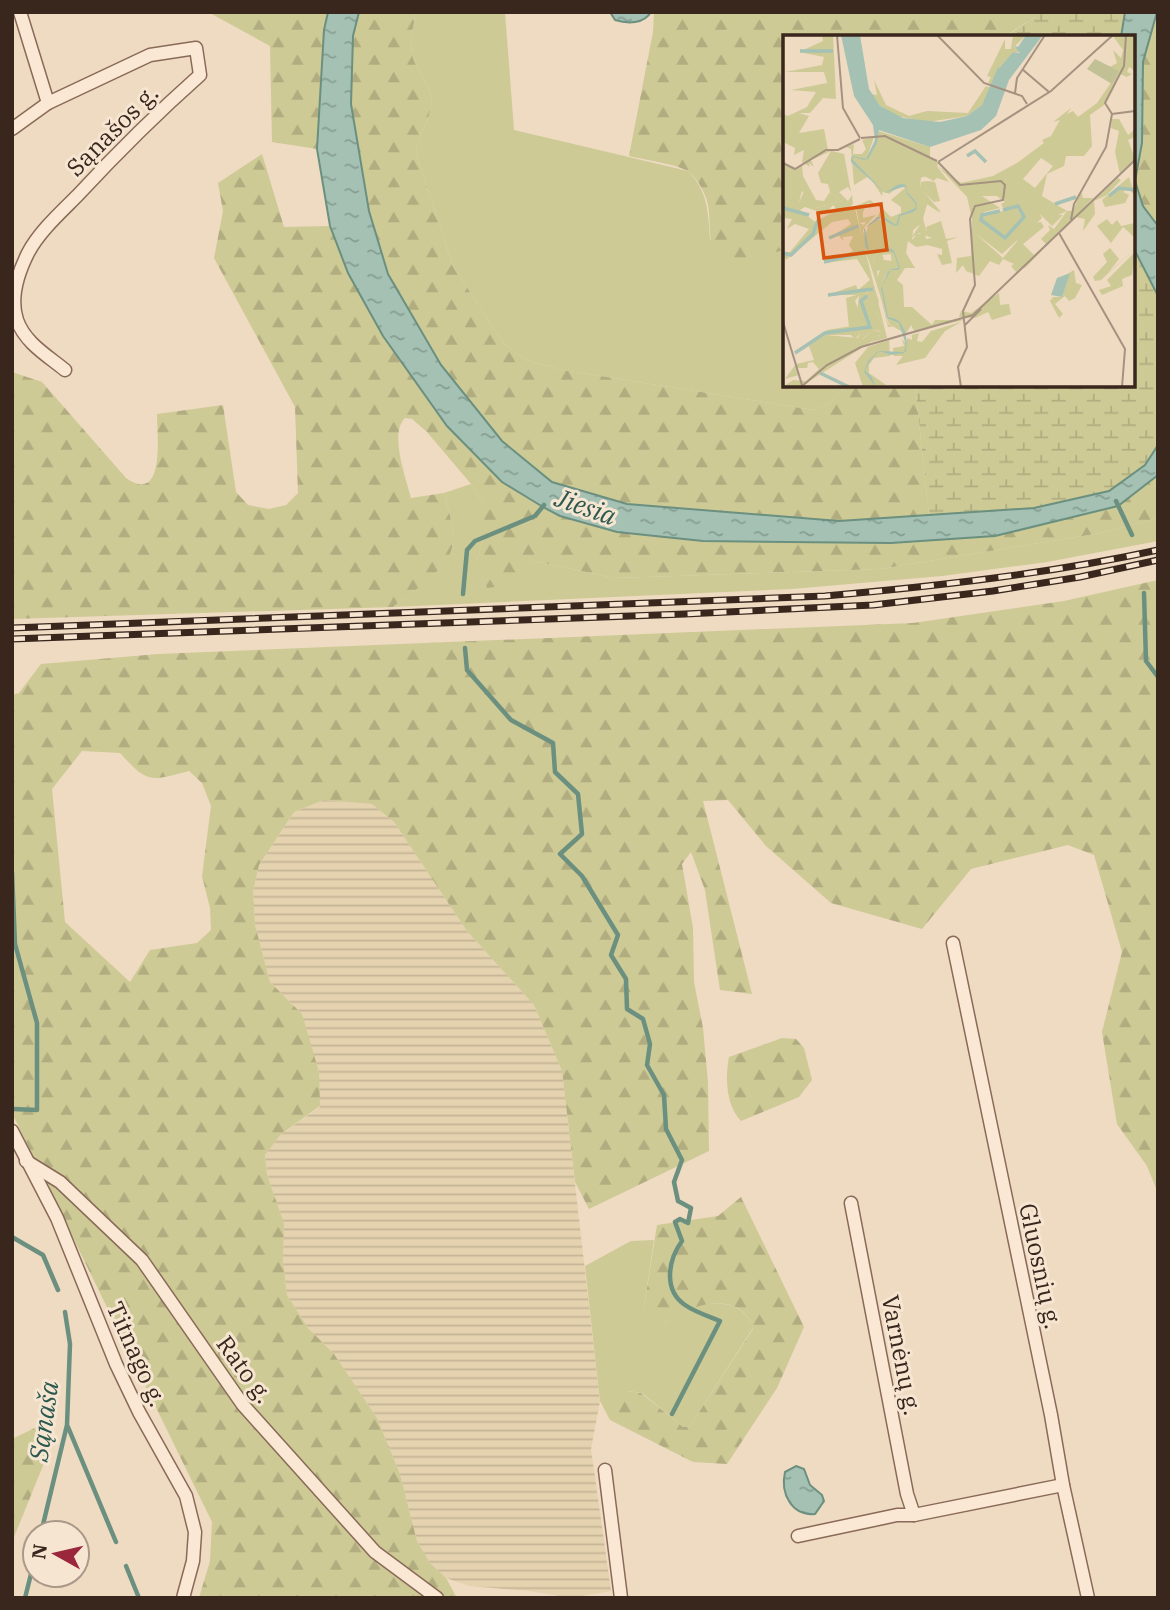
<svg xmlns="http://www.w3.org/2000/svg" width="1170" height="1610" font-family="'IBM Plex Serif',serif">
<style>
.farmland{fill:url(#farmland-rules)}
.grass{fill:#cdca95}
.forest{fill:url(#forest-firs);fill-rule:evenodd}
.wetland{fill:url(#wetland-marsh)}
.water{fill:url(#water-ripples);stroke:#6b9080;stroke-width:2}
.lines{fill:none;stroke-linecap:round;stroke-linejoin:round}
.stream{stroke:#6b9080;stroke-width:4.5}
.minor-casing{stroke:#896a58;stroke-width:15}
.minor{stroke:#fae8d5;stroke-width:12}
.rail-casing{stroke:#39261d;stroke-width:7}
.rail{stroke:#f6e5d1;stroke-width:4.5;stroke-dasharray:13;stroke-linecap:butt}
.labels{text-anchor:middle;dominant-baseline:central;stroke-width:6;stroke-linejoin:round;paint-order:stroke}
.street-label{font-size:24px;fill:#39261d;stroke:#f6e5d1}
.water-label{font-size:26px;font-style:italic;fill:#2c594e;stroke:#f6e5d1}
.inset-river{fill:none;stroke:#a4c1b4;stroke-width:3.5}
.inset-road{fill:none;stroke:#a69280;stroke-width:2}
.view{fill:#d6540e;fill-opacity:0.15;stroke:#d6540e;stroke-width:3.5}
.inset-edge{fill:none;stroke:#39261d;stroke-width:3.5}
</style>
<defs>
<pattern id="farmland-rules" width="6" height="5" patternUnits="userSpaceOnUse" patternTransform="scale(1.75)"><rect width="6" height="5" fill="#e5d3af"/><path d="M0 2.5h6" fill="none" stroke="#c5b596"/></pattern>
<pattern id="forest-firs" width="22" height="20" patternUnits="userSpaceOnUse" patternTransform="scale(1.75)"><rect width="22" height="20" fill="#cdca95"/><path d="M5 1l3.5 6h-7zM16 11l3.5 6h-7z" fill="#b1ad80"/></pattern>
<pattern id="wetland-marsh" width="20" height="14" patternUnits="userSpaceOnUse" patternTransform="scale(1.75)"><rect width="20" height="14" fill="#cdca95"/><path d="M1 5h8M5 5V1M11 12h8M15 12V8" fill="none" stroke="#b1ad80"/></pattern>
<pattern id="water-ripples" width="26" height="14" patternUnits="userSpaceOnUse" patternTransform="scale(1.75)"><rect width="26" height="14" fill="#a4c1b4"/><path d="M2 4q2-2 4 0t4 0M15 11q2-2 4 0t4 0" fill="none" stroke="#879d92"/></pattern>
</defs>
<rect width="100%" height="100%" fill="#efdac2"/>
<polygon class="farmland" points="324,800 372,804 394,822 467,931 534,1005 562,1071 600,1401 591,1449 611,1591 571,1598 529,1591 469,1586 446,1578 430,1563 417,1541 400,1474 377,1418 334,1354 308,1328 287,1295 283,1261 284,1223 267,1175 265,1155 281,1134 320,1107 302,1014 270,982 255,925 253,891 259,865 294,812"/>
<g class="grass">
<path d="M416 12H505L514 130 688 171C708 191 708 212 710 239L740 259 785 250V385H847C837 398 829 405 814 410L563 370 526 360 504 344 453 266 416 153C418 133 434 117 431 96 429 84 419 72 414 61 408 46 413 28 416 12Z"/>
<path d="M471 484 484 505V536L477 561 516 572 535 561 614 578 880 569 1101 533 1158 518V541L1047 562 942 576 792 589 393 607C411 593 445 571 452 548 456 531 448 509 444 493Z"/>
<path d="M654 1240 644 1307 663 1325C686 1303 740 1289 753 1328L690 1426 683 1427 642 1393 628 1391 610 1420 600 1401 585 1266 631 1241Z"/>
</g>
<g class="forest">
<polygon points="208,12 328,12 324,30 317,149 272,142 270,46"/>
<path d="M359 12H416C413 28 408 46 414 61 419 72 429 84 431 96 434 117 418 133 416 153L453 266 504 344 526 360 563 370 814 410C829 405 837 398 847 385H915L929 515 839 521 627 504 552 482 502 441 441 365 388 274 369 211 351 104 352 36Z"/>
<path d="M654 12H1042L1004 37H785V250C770 253 753 260 737 259 700 258 714 224 707 201 704 191 698 180 690 173 680 164 644 160 629 156L653 32Z"/>
<polygon points="1157,12 1158,12 1158,226 1143,206 1135,181 1142,143 1143,62"/>
<path d="M262 154 284 227 330 226 348 273 383 336 447 426 502 482 560 516 891 543 1150 479 1158 475V518L1101 533 880 569 614 578 535 561 517 572 510 585 487 588 477 561 484 536V505L471 484 427 432 412 419 405 418C389 433 406 478 411 498L444 493C448 509 456 531 452 548 446 571 411 593 393 607L12 619V372L42 382 126 478C166 506 157 434 157 414L223 405 236 492 248 505 269 509 286 505 298 493 295 407 214 258 223 211 218 183Z"/>
<path d="M1158 580V1193L1147 1166 1117 1124 1102 1032 1122 952 1094 855 1068 845 971 869 922 929 831 903 766 846 728 800 703 801 752 994 720 990 705 890 691 852 682 864 693 928 694 982 703 1028 708 1082 709 1151 589 1209 575 1182 562 1071 534 1005 467 931 394 822 372 804 324 800 294 812 259 865 253 891 255 925 270 982 302 1014 319 1072 320 1106 281 1134 265 1155 267 1175 284 1223 283 1261 287 1295 308 1328 334 1354 377 1418 400 1474 417 1541 430 1563 446 1578 457 1598H199L210 1561 212 1522 12 1113V695L19 693 41 664 158 654 913 623 1064 601ZM82 751 120 753C148 784 150 781 189 771L202 783 211 806 202 876 210 908 211 930 197 943 150 950 130 982 65 922 52 789Z"/>
<path d="M782 1038 796 1039 804 1048 812 1080 799 1097 741 1121C726 1106 725 1078 729 1057Z"/>
<path d="M741 1197 804 1327 777 1388 727 1464 693 1462 610 1420 627 1391 641 1393 683 1427 690 1426 753 1329C742 1288 686 1304 663 1325L650 1318 644 1307 657 1225 718 1216Z"/>
<polygon points="45,1423 53,1441 12,1542 12,1439"/>
</g>
<g class="wetland">
<polygon points="1042,12 1125,12 1121,37 1005,37"/>
<polygon points="1133,247 1158,296 1158,445 1145,465 1109,491 1034,508 929,515 915,385 1133,385"/>
</g>
<g class="water">
<polygon points="328,12 359,12 353,36 351,104 369,211 388,274 441,365 502,441 552,482 627,504 839,521 1034,508 1109,491 1145,465 1158,445 1158,475 1118,506 995,536 891,543 703,541 617,532 560,516 543,507 502,482 447,426 383,336 348,273 330,226 317,149 324,30"/>
<path d="M610 12H651C644 24 628 24 615 20Z"/>
<polygon points="1125,12 1157,12 1143,62 1142,143 1135,181 1143,206 1158,226 1158,296 1133,247 1133,37 1121,37"/>
<path d="M796 1466 804 1469 810 1485 822 1495 824 1501 815 1514C792 1516 780 1494 785 1472Z"/>
</g>
<g class="lines">
<g class="stream">
<polyline points="1116,501 1132,535"/>
<polyline points="1144,593 1146,661 1158,677"/>
<polyline points="463,594 467,550 475,541 535,516 544,505"/>
<path d="M465 648 467 670 511 720 553 743 555 772 578 794 582 834 560 854 582 876 618 935 611 955 626 979 627 1009 643 1019 650 1044 647 1065 664 1095 666 1129 682 1160 674 1182 678 1201 691 1208 688 1223 680 1219 675 1222 682 1241C668 1260 663 1290 685 1305 695 1312 708 1316 720 1321L672 1414"/>
<polyline points="12,872 15,944 37,1023 37,1110 13,1109"/>
<polyline points="12,1237 43,1255 58,1290"/>
<polyline points="68,1427 116,1542"/>
<polyline points="41,1533 67,1425 70,1344 65,1312"/>
<polyline points="126,1566 139,1598"/>
<polyline points="25,1598 35,1558"/>
</g>
<defs>
<g id="minor">
<polyline points="20,12 48,103"/>
<path d="M12 129 48 103 150 55 196 48 200 75C156 114 116 154 77 196 60 213 39 232 28 253 18 273 10 299 17 320 25 343 48 356 65 370"/>
<polyline points="953,943 1051,1415 1063,1485 1088,1598"/>
<polyline points="12,1131 57,1218 116,1364 139,1412 186,1496 195,1532 193,1561 183,1598"/>
<polyline points="26,1161 60,1182 142,1260 243,1405 375,1552 437,1598"/>
<polyline points="851,1203 907,1494 914,1515"/>
<polyline points="605,1470 621,1598"/>
<polyline points="798,1536 897,1515 914,1515 1063,1485"/>
</g>
</defs>
<use href="#minor" class="minor-casing"/>
<use href="#minor" class="minor"/>
<defs>
<g id="rail">
<path d="M12 628 825 596C937 586 1048 574 1158 550"/>
<polyline points="12,639 685,614 873,605 993,591 1080,577 1158,560"/>
</g>
</defs>
<use href="#rail" class="rail-casing"/>
<use href="#rail" class="rail"/>
</g>
<g class="labels">
<g class="street-label">
<text transform="translate(112 130) rotate(-45)">Sąnašos g.</text>
<text transform="translate(1041 1266) rotate(78)">Gluosnių g.</text>
<text transform="translate(137 1354) rotate(66)">Titnago g.</text>
<text transform="translate(902 1355) rotate(79)">Varnėnų g.</text>
<text transform="translate(245 1369) rotate(54)">Rato g.</text>
</g>
<g class="water-label">
<text transform="translate(586 506) rotate(19)">Jiesia</text>
<text transform="translate(43 1421) rotate(-82)">Sąnaša</text>
</g>
</g>
<g transform="translate(783 35)">
<rect width="352" height="352" fill="#efdac2"/>
<path d="M91 45 103 70 126 81 144 76 185 78 203 51 208 53 199 70 184 81 144 87 109 80 97 71 88 59 94 60ZM0 128 12 135 19 130 20 141 33 165 41 166 47 157 58 166 33 173 19 156 16 167 0 168ZM335 143 338 145 324 160 311 166 312 179 300 196 302 184 293 182ZM144 146 152 147 157 166 151 167 138 154V147ZM298 156 300 163H310L243 232 233 237 228 231 231 229 220 224 216 230 207 226 196 241 183 236 180 230 173 238 174 223 188 221 189 181 192 198 220 223 249 188 258 187 261 192 240 209 251 220 263 209 258 204 267 195 265 190 271 194 284 176H290ZM324 184 329 190 334 185 338 191 352 188V203L340 192 328 208 314 191ZM158 186 163 204 175 202 164 206 169 228 159 230 154 219 159 220V214L144 210 149 203 136 198 128 203 139 187 144 197 143 192ZM76 188 81 190 77 191 80 206 94 244 99 229H92L90 221 99 219 101 225 109 226V234L95 246 105 289 110 292H105L94 246 81 213ZM327 213 336 224 325 238 352 214 318 245 312 246 310 242 324 227 320 219ZM352 217 349 240 339 244 340 251 319 260 316 255 328 251 324 245ZM291 235 293 248 299 250 292 263 286 266 282 261 272 269 280 279 276 283 267 266 270 262H279L286 238ZM216 258 217 270 226 269 228 279 209 285 205 277 192 283 176 282 178 276 188 278ZM77 259 72 266 81 289 66 292 63 263ZM90 295 98 297 88 307 17 352H0L10 345 23 346 36 334 30 327 25 328 24 333H14L16 340 2 344 13 329 31 325 26 311 31 306 43 300 75 303 77 299 80 304Z" fill="#cdca95"/>
<path d="M39 0H50L53 64 40 63 27 78H16L26 81 16 98 41 94 45 115 61 119 68 157 65 152 56 157 65 166 69 160 70 169 65 173 72 174 104 303 88 307 93 300 97 302 94 299 98 296 90 295 78 305 77 299 72 304 68 300H43L18 315 44 295 81 289 74 279 76 260H44L73 250 75 255 87 245 74 224 40 228 70 216 66 210 70 201 60 202V206L54 198 68 189 65 184 49 187 3 225 0 218 7 217 26 194 12 189 4 194 9 184 0 183V167H16L23 153 33 173 58 166 47 157 45 149 38 148 35 138 48 116 28 125 31 132 26 128 27 132 19 127 21 115 11 120 12 113 0 107V79L5 81 24 72 33 57 8 55 44 48 41 37H2L39 30 41 22 16 17 40 6ZM50 170 54 175 32 187 17 175 22 172 42 179ZM92 252V275L100 290 91 292 78 266 86 253ZM230 0H243L231 12 237 17H230L209 50 205 48 208 42 204 41 222 4V14H228ZM352 0V36L346 32 344 37 349 39 344 42 337 39 321 70 307 80 309 111 301 121H283L281 131 264 139 259 161 284 176 275 180H280L269 191 256 178 259 183 219 219 192 198 184 162 155 131 178 148 210 141 234 128 261 108 259 105 268 101 277 85 270 87 288 73 284 79 290 76 295 82 314 68 336 36 327 32 334 28 330 15 338 23 340 15 330 1ZM258 123 270 131 252 153 240 144ZM199 161H214L222 167 218 169 222 176 234 171 238 180 199 183 201 177 217 173ZM329 84H336L345 100 352 94V102L345 105 352 124 337 139 332 117 336 96 328 93ZM98 98 146 121 166 147 154 143 150 146 146 140 137 143 138 154 158 177 144 169 140 184 144 198 139 188 130 195 129 205 134 199H142L143 204 149 203 145 210 133 212 125 206 123 218 132 233H122L114 245 120 250 121 272H129L149 290 152 285H181L131 296 128 290 123 299 106 289 80 206 77 191 81 190 83 187 76 188 73 171 87 165 92 169 84 168 80 177V183L93 180 82 191 80 196 82 202 86 188 102 183 94 182 99 173 108 182 118 178V172L108 165 122 153 117 151 106 159 100 156 99 161 86 141 71 150 68 114 63 112 71 109 70 119H79L83 114 79 105 91 102 83 125ZM108 219 109 234 99 247 106 236 95 245 94 236 99 235V229H92L90 221ZM346 142 352 161 345 152 340 157 346 160 342 168 322 172 319 165ZM178 287 162 296 142 323 113 330 120 321H111L110 313 121 311 119 304 124 310V303L129 305V300L136 298 134 306 139 307 148 296ZM106 305 107 321 91 323 86 330V338L103 350 80 352 72 328 85 312Z" fill="#cdca95" fill-rule="evenodd"/>
<path d="M312 24 336 36 329 49 304 34Z" fill="#c2c095"/>
<path d="M92 95 147 112V122L155 128 151 146 139 140 136 150 157 178 144 169 136 187 123 197 115 188 116 182 133 174 123 151 102 158 68 126 70 121 83 124 93 107ZM234 172 238 181 221 200 199 182Z" fill="#cdca95"/>
<path d="M91 251 96 267 92 275 100 290 94 293 88 290 79 273V262Z" fill="#cdca95"/>
<path d="M58 0H77L86 54 97 71 120 83 157 87 184 81 199 70 216 30 215 35 230 17 237 18 231 11 235 12 243 0H260L226 45 213 81 198 95 147 112 96 95 94 108 85 124 81 125 71 122 69 124 102 158 114 150 119 149 123 150 124 157 133 167 134 174 130 177 117 181 115 190 112 191 98 183 82 193 86 216 103 213 109 214 112 218 117 233 115 235H108L99 251 105 282 113 284 117 287 122 296 124 308 123 316 121 318 108 320 96 316 86 327 82 336 88 341 93 352 81 337 85 326 95 316 121 317 123 310 116 288 104 283 98 253 105 237 109 234 116 233 111 218 101 214 87 218 82 211 81 194 94 182H101L113 190 116 180 133 173 132 168 124 159 122 151 102 158 68 127V123L70 121 83 124 92 105 90 90 71 61ZM287 238 279 262 268 260 274 243Z" fill="#a4c1b4"/>
<path class="inset-river" d="M17 16H50M184 121 192 116 203 127M326 161 336 153 352 155M272 169 293 162M0 173 26 180M217 176 199 180 198 185 222 203 241 182 235 171 220 175M46 203 75 191M0 218 8 220 30 199 35 185M41 227 81 217M45 260 90 254M12 318 42 298 87 292 78 266 84 261M37 338 66 352"/>
<path class="inset-road" d="M54 0 60 73 77 103M154 0 201 48 239 61 244 69M239 34 266 57M232 58 234 43 262 0M329 79 322 68 341 31 343 0M329 79 352 76M78 103 102 101 154 126M155 127 177 150 218 146 222 150 220 165 192 171 187 184 192 250 180 276 184 312 175 332 178 352M155 127 268 56 330 0M0 128 12 134 43 115H55L77 104M288 185 291 169 323 112 329 79M276 198 342 314 339 352M0 287 19 350M182 290 198 274M18 352 44 330 78 312 190 280 352 125"/>
<path class="view" d="M98 169 104 215 41 223 35 178Z"/>
<rect width="352" height="352" class="inset-edge"/>
</g>
<rect width="1170" height="1610" fill="none" stroke="#39261d" stroke-width="28"/>
<g transform="translate(56 1554) rotate(278)"><circle r="33" fill="#f6e5d1" stroke="#aa9989" stroke-width="2"/>
<path d="M0-5L12 26L0 18L-12 26Z" fill="#9a273b"/>
<text y="-10" font-size="19" font-weight="bold" text-anchor="middle" fill="#39261d">N</text>
</g>
</svg>
